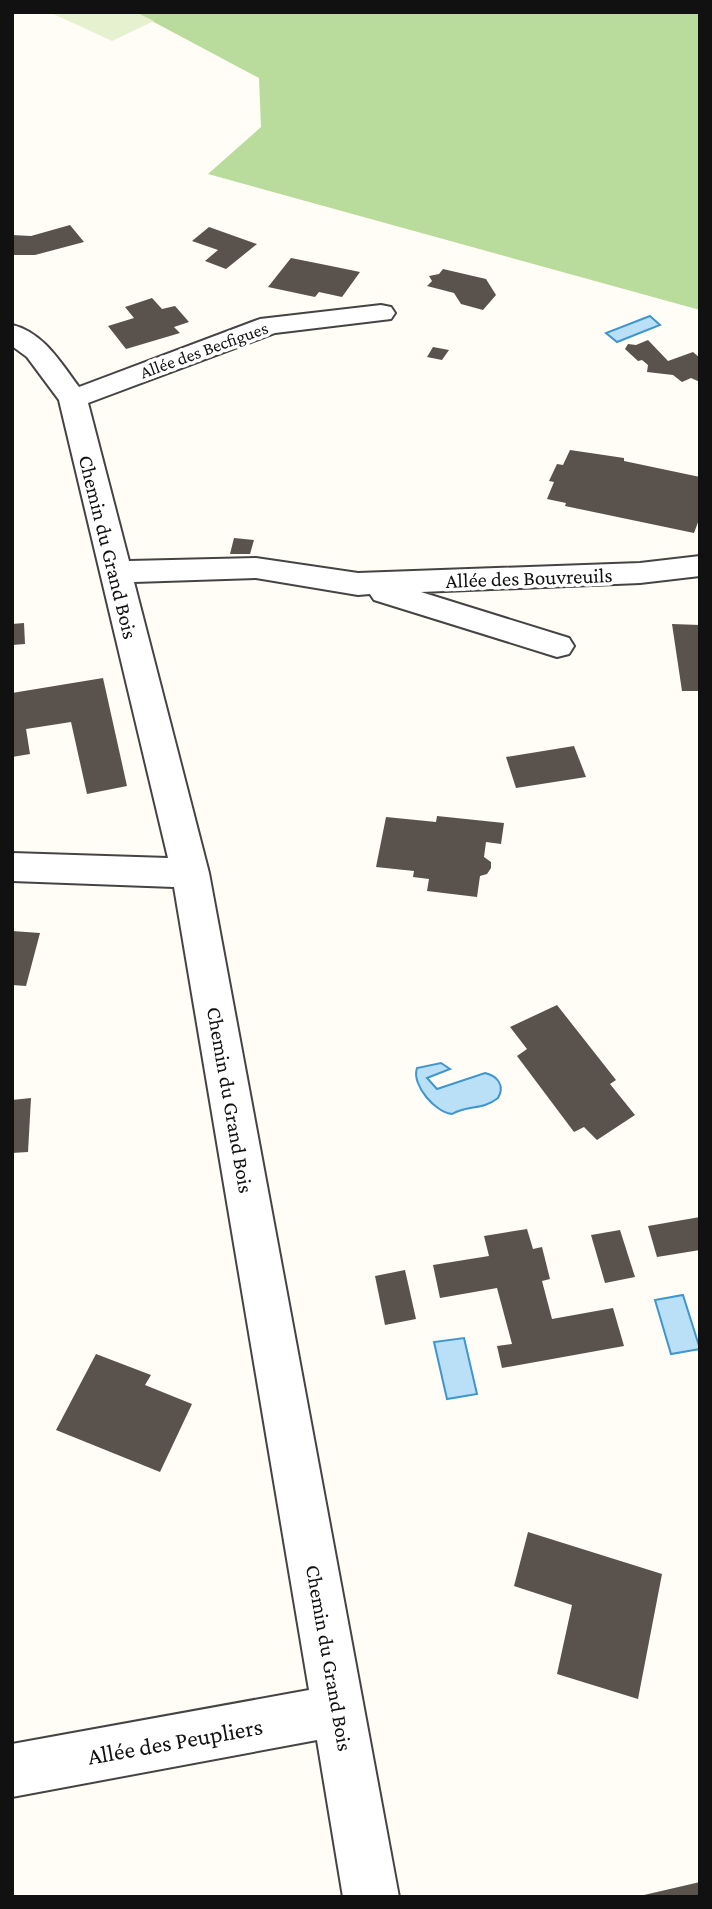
<svg xmlns="http://www.w3.org/2000/svg" width="712" height="1909" font-family="'Crimson Pro',serif">
<style>
.forest{fill:#b9dc9c}
.pitch{fill:#e6f2cf}
.water{fill:#b9e0f7;stroke:#3f96cf;stroke-width:2}
.building{fill:#5a524d}
.lines{fill:none;stroke-linecap:round;stroke-linejoin:round}
.minor-casing{stroke:#444;stroke-width:4}
.minor{fill:#fff;fill-rule:evenodd}
.labels{text-anchor:middle;dominant-baseline:central;stroke-width:7;stroke-linejoin:round;paint-order:stroke}
.far-street-label{font-size:18px;fill:#111;stroke:#fff}
.street-label{font-size:21px;fill:#111;stroke:#fff}
.near-street-label{font-size:24px;fill:#111;stroke:#fff}
</style>
<rect width="100%" height="100%" fill="#fffdf5"/>
<polygon class="forest" points="135,12 700,12 700,310 208,174 261,127 259,78"/>
<polygon class="pitch" points="49,12 135,12 154,21 112,41"/>
<g class="water">
<polygon points="650,316 660,325 617,342 606,333"/>
<path d="M441 1063 450 1069 427 1078 437 1089 485 1073C498 1076 505 1086 498 1098 483 1110 468 1105 452 1114 436 1113 411 1085 417 1068Z"/>
<polygon points="683,1295 700,1349 671,1354 655,1300"/>
<polygon points="464,1338 477,1394 447,1399 434,1342"/>
</g>
<g class="building">
<polygon points="70,225 84,242 35,255 12,255 12,235 31,236"/>
<polygon points="209,227 257,244 226,269 205,261 218,250 192,241"/>
<polygon points="291,258 326,265 360,272 342,297 319,292 315,297 268,287"/>
<polygon points="443,269 486,279 496,295 483,310 461,304 454,293 427,286 432,281 429,276 439,274"/>
<polygon points="152,298 162,309 175,306 189,322 174,327 180,333 126,349 108,326 134,318 125,307"/>
<polygon points="648,340 668,361 693,352 700,358 700,382 691,378 682,382 673,375 647,372 648,365 642,360 638,361 625,349 628,344 636,345"/>
<polygon points="433,347 449,350 442,360 427,357"/>
<polygon points="570,450 624,458 624,461 700,477 700,517 694,533 565,506 566,503 547,499 554,482 549,481 557,464 563,465"/>
<polygon points="234,538 254,540 250,554 230,554"/>
<polygon points="24,623 25,644 12,645 12,624"/>
<polygon points="672,624 700,625 700,691 682,691"/>
<polygon points="103,678 127,786 87,794 71,722 26,729 30,754 12,757 12,693"/>
<polygon points="574,746 586,777 516,788 506,757"/>
<polygon points="437,816 504,823 501,844 486,842 484,857 491,862 491,868 487,874 480,876 477,897 427,891 429,879 413,877 414,871 376,867 386,817 436,822"/>
<polygon points="12,931 40,933 26,986 12,985"/>
<polygon points="557,1005 616,1080 610,1084 635,1115 597,1140 584,1127 574,1132 517,1056 527,1049 510,1027"/>
<polygon points="31,1098 28,1152 12,1153 12,1100"/>
<polygon points="700,1217 700,1250 657,1257 648,1226"/>
<polygon points="527,1229 533,1249 542,1247 550,1279 542,1281 552,1319 613,1308 624,1346 502,1368 497,1346 512,1344 497,1288 440,1298 433,1265 489,1256 484,1236"/>
<polygon points="620,1230 635,1277 605,1283 591,1235"/>
<polygon points="405,1270 416,1319 385,1325 375,1276"/>
<polygon points="96,1354 151,1375 145,1385 192,1404 160,1472 56,1430"/>
<polygon points="528,1532 662,1574 638,1699 557,1674 572,1605 514,1586"/>
<polygon points="700,1882 700,1897 645,1897 644,1895"/>
</g>
<g class="lines">
<defs>
<path id="minor" d="M381 305 391 307 395 313 391 319 275 333 88 403 129 561 256 558 358 573 640 563 700 556V576L640 583 421 592 569 638 574 646 569 654 557 657 374 600 370 594 358 595 256 578 134 582 209 873 399 1897H343L317 1740 12 1797V1744L309 1690 174 887 12 881V853L168 858 59 400 27 357 12 346V325C43 332 61 363 79 387L260 319Z"/>
</defs>
<use href="#minor" class="minor-casing"/>
<use href="#minor" class="minor"/>
</g>
<g class="labels">
<g class="far-street-label">
<text transform="translate(204 350) rotate(-20)">Allée des Becfigues</text>
</g>
<g class="street-label">
<text transform="translate(108 547) rotate(76)">Chemin du Grand Bois</text>
<text transform="translate(529 578) rotate(-2)">Allée des Bouvreuils</text>
<text transform="translate(230 1100) rotate(80)">Chemin du Grand Bois</text>
<text transform="translate(329 1658) rotate(80)">Chemin du Grand Bois</text>
</g>
<g class="near-street-label">
<text transform="translate(175 1741) rotate(-10)">Allée des Peupliers</text>
</g>
</g>
<rect width="712" height="1909" fill="none" stroke="#111111" stroke-width="28"/>
</svg>
